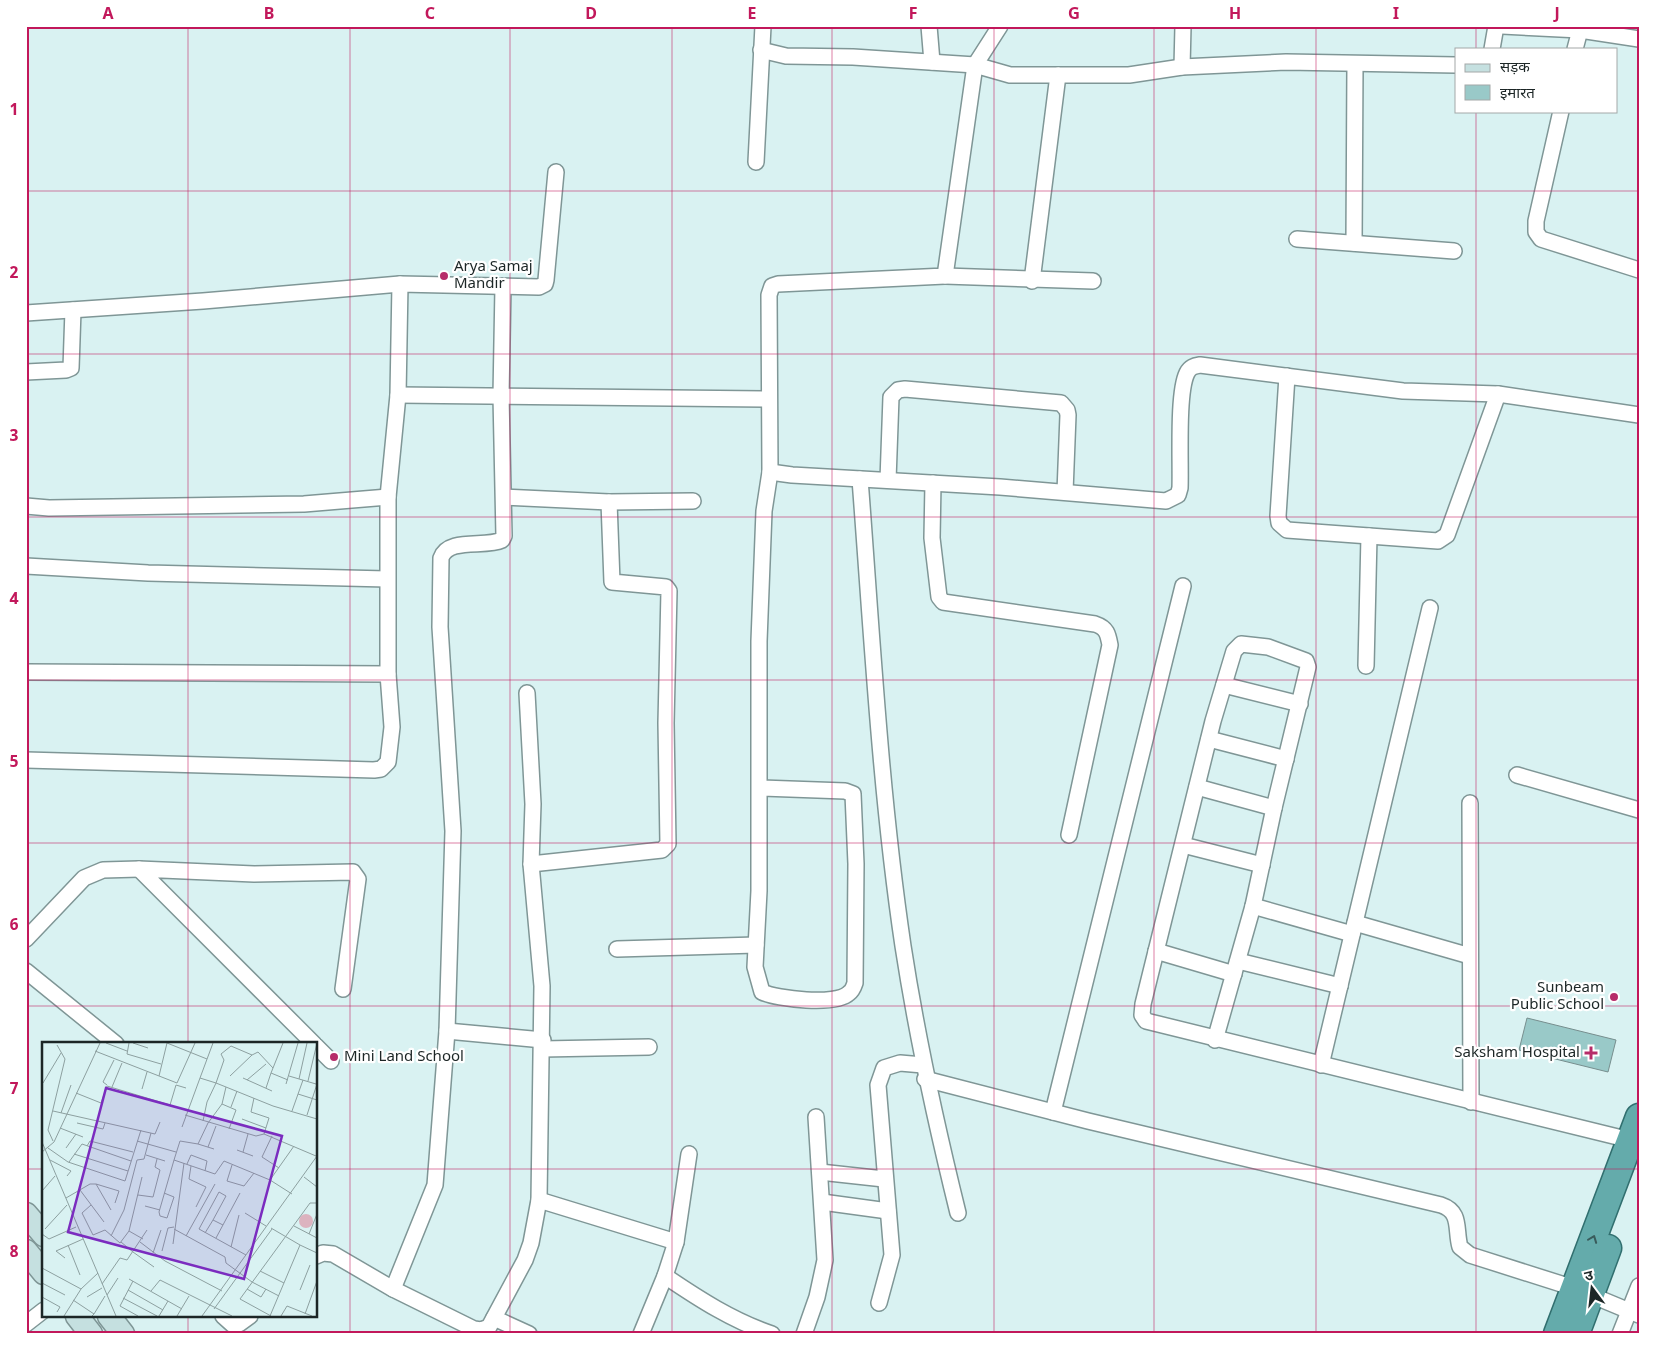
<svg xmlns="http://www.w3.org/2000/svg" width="1665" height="1360" font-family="Georgia,'Noto Sans Devanagari',serif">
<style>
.building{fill:#99c9c8;stroke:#778e8e}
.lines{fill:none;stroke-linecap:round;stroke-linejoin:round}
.minor-casing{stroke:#7f9696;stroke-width:18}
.secondary-casing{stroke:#7f9696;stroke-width:25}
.trunk-casing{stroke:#316f6f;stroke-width:29}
.minor{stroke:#fff;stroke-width:15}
.secondary{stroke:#c5e0e0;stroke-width:22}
.trunk{stroke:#64abab;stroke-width:26}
.oneway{stroke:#395b5b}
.grid{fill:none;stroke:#c2185b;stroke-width:1;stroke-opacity:0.55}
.poi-dot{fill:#b62c69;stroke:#fff;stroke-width:2}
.labels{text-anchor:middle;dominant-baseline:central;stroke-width:4.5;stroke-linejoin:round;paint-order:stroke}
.poi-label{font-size:15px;fill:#1c2626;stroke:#fff;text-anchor:start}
.inset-road{fill:none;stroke:#8da0a0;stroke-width:1}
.view{fill:#7b2cbf;fill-opacity:0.15;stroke:#7b2cbf;stroke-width:2.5}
.inset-edge{fill:none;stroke:#1c2626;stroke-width:2.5}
.neatline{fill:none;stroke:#c2185b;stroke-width:2}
.grid-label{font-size:16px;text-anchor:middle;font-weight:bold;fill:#c2185b}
</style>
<rect width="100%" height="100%" fill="#d9f2f2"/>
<polygon class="building" points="1527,1018 1616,1040 1608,1072 1519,1050"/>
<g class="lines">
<defs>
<g id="minor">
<polyline points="929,26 932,62"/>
<polyline points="1502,26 1580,30 1639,39"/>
<polyline points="1492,49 1496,26"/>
<polyline points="1575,49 1580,30"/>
<polyline points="761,50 786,56 853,57 975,65 1010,75 1129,75 1182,67 1286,62 1456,65"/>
<polyline points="1182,67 1183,26"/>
<polyline points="1561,111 1536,221 1536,232 1541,239 1639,270"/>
<polyline points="756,162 763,26"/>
<polyline points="1297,239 1454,251"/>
<polyline points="1354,243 1355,64"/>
<polyline points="945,276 1093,281"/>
<polyline points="1032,281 1058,75"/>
<polyline points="26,313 203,301 400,284 539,287 545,284 546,280 556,172"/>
<polyline points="26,372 66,370 71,368 73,310"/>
<polyline points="1287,376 1278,516 1279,523 1287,530 1438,541 1447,535 1498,394"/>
<polyline points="398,395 769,399"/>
<polyline points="770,472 769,295 772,286 778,284 945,276 975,65 1000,26"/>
<path d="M860 479C872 635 880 791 903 946 917 1037 936 1124 958 1213"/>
<polyline points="888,480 891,397 898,390 905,389 1061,403 1067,410 1068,415 1065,492"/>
<path d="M933 483 932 538 939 597 943 602 1095 624C1107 628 1108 634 1110 645L1069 835"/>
<polyline points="504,497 609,502 693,501"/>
<polyline points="26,506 49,508 304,504 388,497"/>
<polyline points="26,566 148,573 387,579"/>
<polyline points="1366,666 1369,536"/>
<polyline points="26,672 388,674"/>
<polyline points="1224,685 1300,704"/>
<polyline points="1209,739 1286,759"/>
<polyline points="26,760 374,770 381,769 388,762 392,727 388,674 388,497 398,395 400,284"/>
<polyline points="1517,775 1639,810"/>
<polyline points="1197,787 1274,808"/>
<path d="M760 788 845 791 853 794 856 864 855 983C854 986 852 991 849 993 836 1006 777 999 762 992L755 967 759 891V641L764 511 770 472 792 475 1000 487 1166 501 1178 495 1180 488C1181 463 1177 393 1187 373 1190 367 1194 366 1200 365L1403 391 1498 394 1639 415"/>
<polyline points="1470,803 1471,1102"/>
<polyline points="1183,845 1262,865"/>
<polyline points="531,864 662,850 668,844 666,723 669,591 666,587 612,582 609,502"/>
<polyline points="1355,923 1470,956"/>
<polyline points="1352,934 1253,906 1274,808 1308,667 1306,661 1268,647 1241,644 1234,651 1213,721 1143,1004 1142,1015 1146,1021 1630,1140"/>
<polyline points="26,939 84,878 103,870 139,869"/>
<polyline points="617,949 756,945"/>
<polyline points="1156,951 1234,974"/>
<polyline points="1238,961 1340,986"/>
<polyline points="26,971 116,1044"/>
<polyline points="447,1031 543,1040"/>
<polyline points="1215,1040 1253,906"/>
<polyline points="314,1044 139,869 254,874 353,872 358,879 343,989"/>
<polyline points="316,1046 331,1061"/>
<polyline points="542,1049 649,1047"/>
<polyline points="1321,1065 1430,608"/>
<path d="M925 1079 1088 1121 1441 1205C1462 1212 1455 1230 1460 1247L1470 1255 1574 1288 1639 1315"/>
<polyline points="1053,1112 1183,586"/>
<polyline points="820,1172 884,1179"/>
<polyline points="539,1200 676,1242"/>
<polyline points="822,1202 888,1211"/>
<polyline points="316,1256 323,1253 333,1254 393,1289 474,1329 481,1330 489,1327 525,1260 531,1243 539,1200 542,986 531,864 533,804 527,693"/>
<path d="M665 1276C699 1299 733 1321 772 1334"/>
<path d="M393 1289 435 1185 447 1031 453 831 440 627 441 558C448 537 485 548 502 540L504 536 501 396 503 287"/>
<polyline points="879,1303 892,1255 878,1085 884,1068 900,1063 923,1065"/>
<polyline points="223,1316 233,1325 239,1324 250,1316"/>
<polyline points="494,1318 529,1334"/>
<polyline points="26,1324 44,1310"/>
<polyline points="641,1334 665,1276 676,1242 689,1154"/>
<polyline points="804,1334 817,1297 825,1260 816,1117"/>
<polyline points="1620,1334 1639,1286"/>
</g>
<g id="secondary">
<polyline points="26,1214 44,1235"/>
<polyline points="26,1251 44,1273"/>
<polyline points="77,1316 91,1334"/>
<polyline points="109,1316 123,1334"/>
</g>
<g id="trunk">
<polyline points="1557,1334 1639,1117"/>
<polyline points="1576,1334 1608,1248"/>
</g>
</defs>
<use href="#minor" class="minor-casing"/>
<use href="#secondary" class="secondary-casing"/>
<use href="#trunk" class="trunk-casing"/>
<use href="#minor" class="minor"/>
<use href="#secondary" class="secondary"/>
<use href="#trunk" class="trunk"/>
</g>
<defs><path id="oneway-chevron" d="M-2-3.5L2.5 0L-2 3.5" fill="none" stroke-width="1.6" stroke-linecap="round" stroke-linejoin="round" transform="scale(1.25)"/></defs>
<use class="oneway" href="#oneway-chevron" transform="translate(1593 1239) rotate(-69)"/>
<path class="grid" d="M188 26V1044M350 26V1334M510 26V1334M672 26V1334M832 26V1334M994 26V1334M1154 26V1334M1316 26V1334M1476 26V49M1476 111V1334M26 191H1639M26 354H1639M26 517H1639M26 680H1639M26 843H1639M26 1006H1639M26 1169H44M316 1169H1639M188 1316V1334"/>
<g class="poi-dot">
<circle cx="444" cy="276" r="5"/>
<circle cx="1614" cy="997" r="5"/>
<path d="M1588.5 1045.5h5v5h5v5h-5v5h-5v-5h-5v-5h5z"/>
<circle cx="334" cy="1057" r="5"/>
</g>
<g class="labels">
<g class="poi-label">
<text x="454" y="267">Arya Samaj<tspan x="454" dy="17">Mandir</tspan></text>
<text x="1604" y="988" text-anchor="end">Sunbeam<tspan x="1604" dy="17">Public School</tspan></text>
<text x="1580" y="1053" text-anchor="end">Saksham Hospital</text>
<text x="344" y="1057">Mini Land School</text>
</g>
</g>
<g transform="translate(42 1042)">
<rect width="275" height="275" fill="#d9f2f2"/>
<path d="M257 179a7 7 0 1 1 14 0a7 7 0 1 1-14 0Z" fill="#dcb3bf"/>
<path class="inset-road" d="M64 1 85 9M87 1 85 12 119 22M91 1 106 6M53 9 135 41M231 26 241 1M117 34 125 1 165 17M188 34 210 13M247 34 274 42M158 36 171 1M201 36 230 49M257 37 265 1M205 38 224 22M266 39 275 1M1 41 19 11M135 41 153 1M244 42 256 1M65 43 61 40 72 18M70 45 80 21M184 45 231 64 275 77M224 46 229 31M100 47 105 30M34 51 59 61 65 44 128 63 134 43 144 46M256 52 275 58M212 56 209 70 227 76 222 92M180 62 184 45 174 41 182 18 179 12 189 4 210 13 216 10 231 26 229 31 246 38M189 65 195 49M11 69 113 92 118 80M250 69 261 38M19 71 29 43M143 73 214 94 222 92 274 114M265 73 275 42M200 77 224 86M35 81 61 87 63 81M140 85 158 36 174 41 165 60 161 79M18 86 41 95M230 94 220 115 237 126M11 99 6 88 23 17 15 3M95 99 134 110M0 100 74 274M156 102 172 107M45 104 48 99 91 110M166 105 174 84M6 106 26 120 83 139 99 88M24 106 34 92M195 108 211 114M0 110 12 100 58 1M201 110 206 92M32 112 86 129M104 113 123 119M8 118 29 129 25 134M132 118 138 99 156 102 166 81 180 62 194 68 187 87M27 120 40 102 89 119M145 122 149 113 165 119 163 129M190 123 185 139 202 144 212 131M149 124 147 137 164 145 154 165M262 135 275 145M228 138 252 104M38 148 62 180M0 149 13 134M122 151 132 155 125 176 118 174 117 170 132 118 173 132 182 119 228 138 250 152M96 153 111 155 118 128 113 125 115 117M24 156 48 142H54M49 163 40 171 51 193 63 188 78 201 87 189 100 135M103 164 118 168M69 168 54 142 77 149 73 161M203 171 224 184M181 183 171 178 184 154 177 150 157 187 204 213M252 184 275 196M229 186 258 203M3 187 25 163M132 187 183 215 184 221 210 240 237 254M87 189 101 197M163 191 171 178M0 192 7 197 34 185M267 192 275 172M69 194 82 168 95 118 102 117 109 91M144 194 173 142M174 196 198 151M79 200 91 210M98 200 123 219 180 249M131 202 142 121M26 203 38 233M189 205 197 173M120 209 126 186 132 185M91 210 112 225M111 211 119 188M23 216 14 209 41 197M0 226 39 247M218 229 242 241M87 237 140 267M91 239 78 264 96 274M0 241 23 253M60 242 78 216 85 218 105 188M205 247 219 255 224 247M86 248 121 268M258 248 268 223M109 249 118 238 190 274M65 253 76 236M0 255 18 265 15 270M45 255 60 246M81 256 115 274M31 258 52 272 50 274M172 267 230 187M52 272 63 254M263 272 275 239M22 274 39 247 56 231M117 274 126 259M135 274 147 254M160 274 275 114M228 274 258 203 275 211M229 274 198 257 268 161H275M239 274 245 264 270 274"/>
<path class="view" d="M64 46 240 94 202 237 26 190Z"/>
<rect width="275" height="275" class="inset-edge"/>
</g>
<rect width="1665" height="1360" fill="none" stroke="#ffffff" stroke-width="55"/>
<rect x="1455" y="48" width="162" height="65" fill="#ffffff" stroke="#a4a8a8"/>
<rect x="1465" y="64" width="25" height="8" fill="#c5e0e0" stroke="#a4a8a8"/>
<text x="1500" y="72" font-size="15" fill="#1c2626">सड़क</text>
<rect x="1465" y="85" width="25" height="15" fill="#99c9c8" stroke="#a4a8a8"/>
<text x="1500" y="98" font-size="15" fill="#1c2626">इमारत</text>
<g transform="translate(1592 1288) rotate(345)" stroke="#ffffff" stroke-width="4" paint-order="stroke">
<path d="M0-4L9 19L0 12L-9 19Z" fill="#1c2626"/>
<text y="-8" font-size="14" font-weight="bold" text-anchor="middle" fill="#1c2626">उ</text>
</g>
<rect x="28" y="28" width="1610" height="1304" class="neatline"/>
<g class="grid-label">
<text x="108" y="19">A</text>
<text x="269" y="19">B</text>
<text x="430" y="19">C</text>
<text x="591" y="19">D</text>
<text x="752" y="19">E</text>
<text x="913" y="19">F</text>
<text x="1074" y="19">G</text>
<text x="1235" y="19">H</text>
<text x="1396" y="19">I</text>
<text x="1557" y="19">J</text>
<text x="14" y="115">1</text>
<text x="14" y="278">2</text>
<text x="14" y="441">3</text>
<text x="14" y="604">4</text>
<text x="14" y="767">5</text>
<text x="14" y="930">6</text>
<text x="14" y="1094">7</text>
<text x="14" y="1257">8</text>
</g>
</svg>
